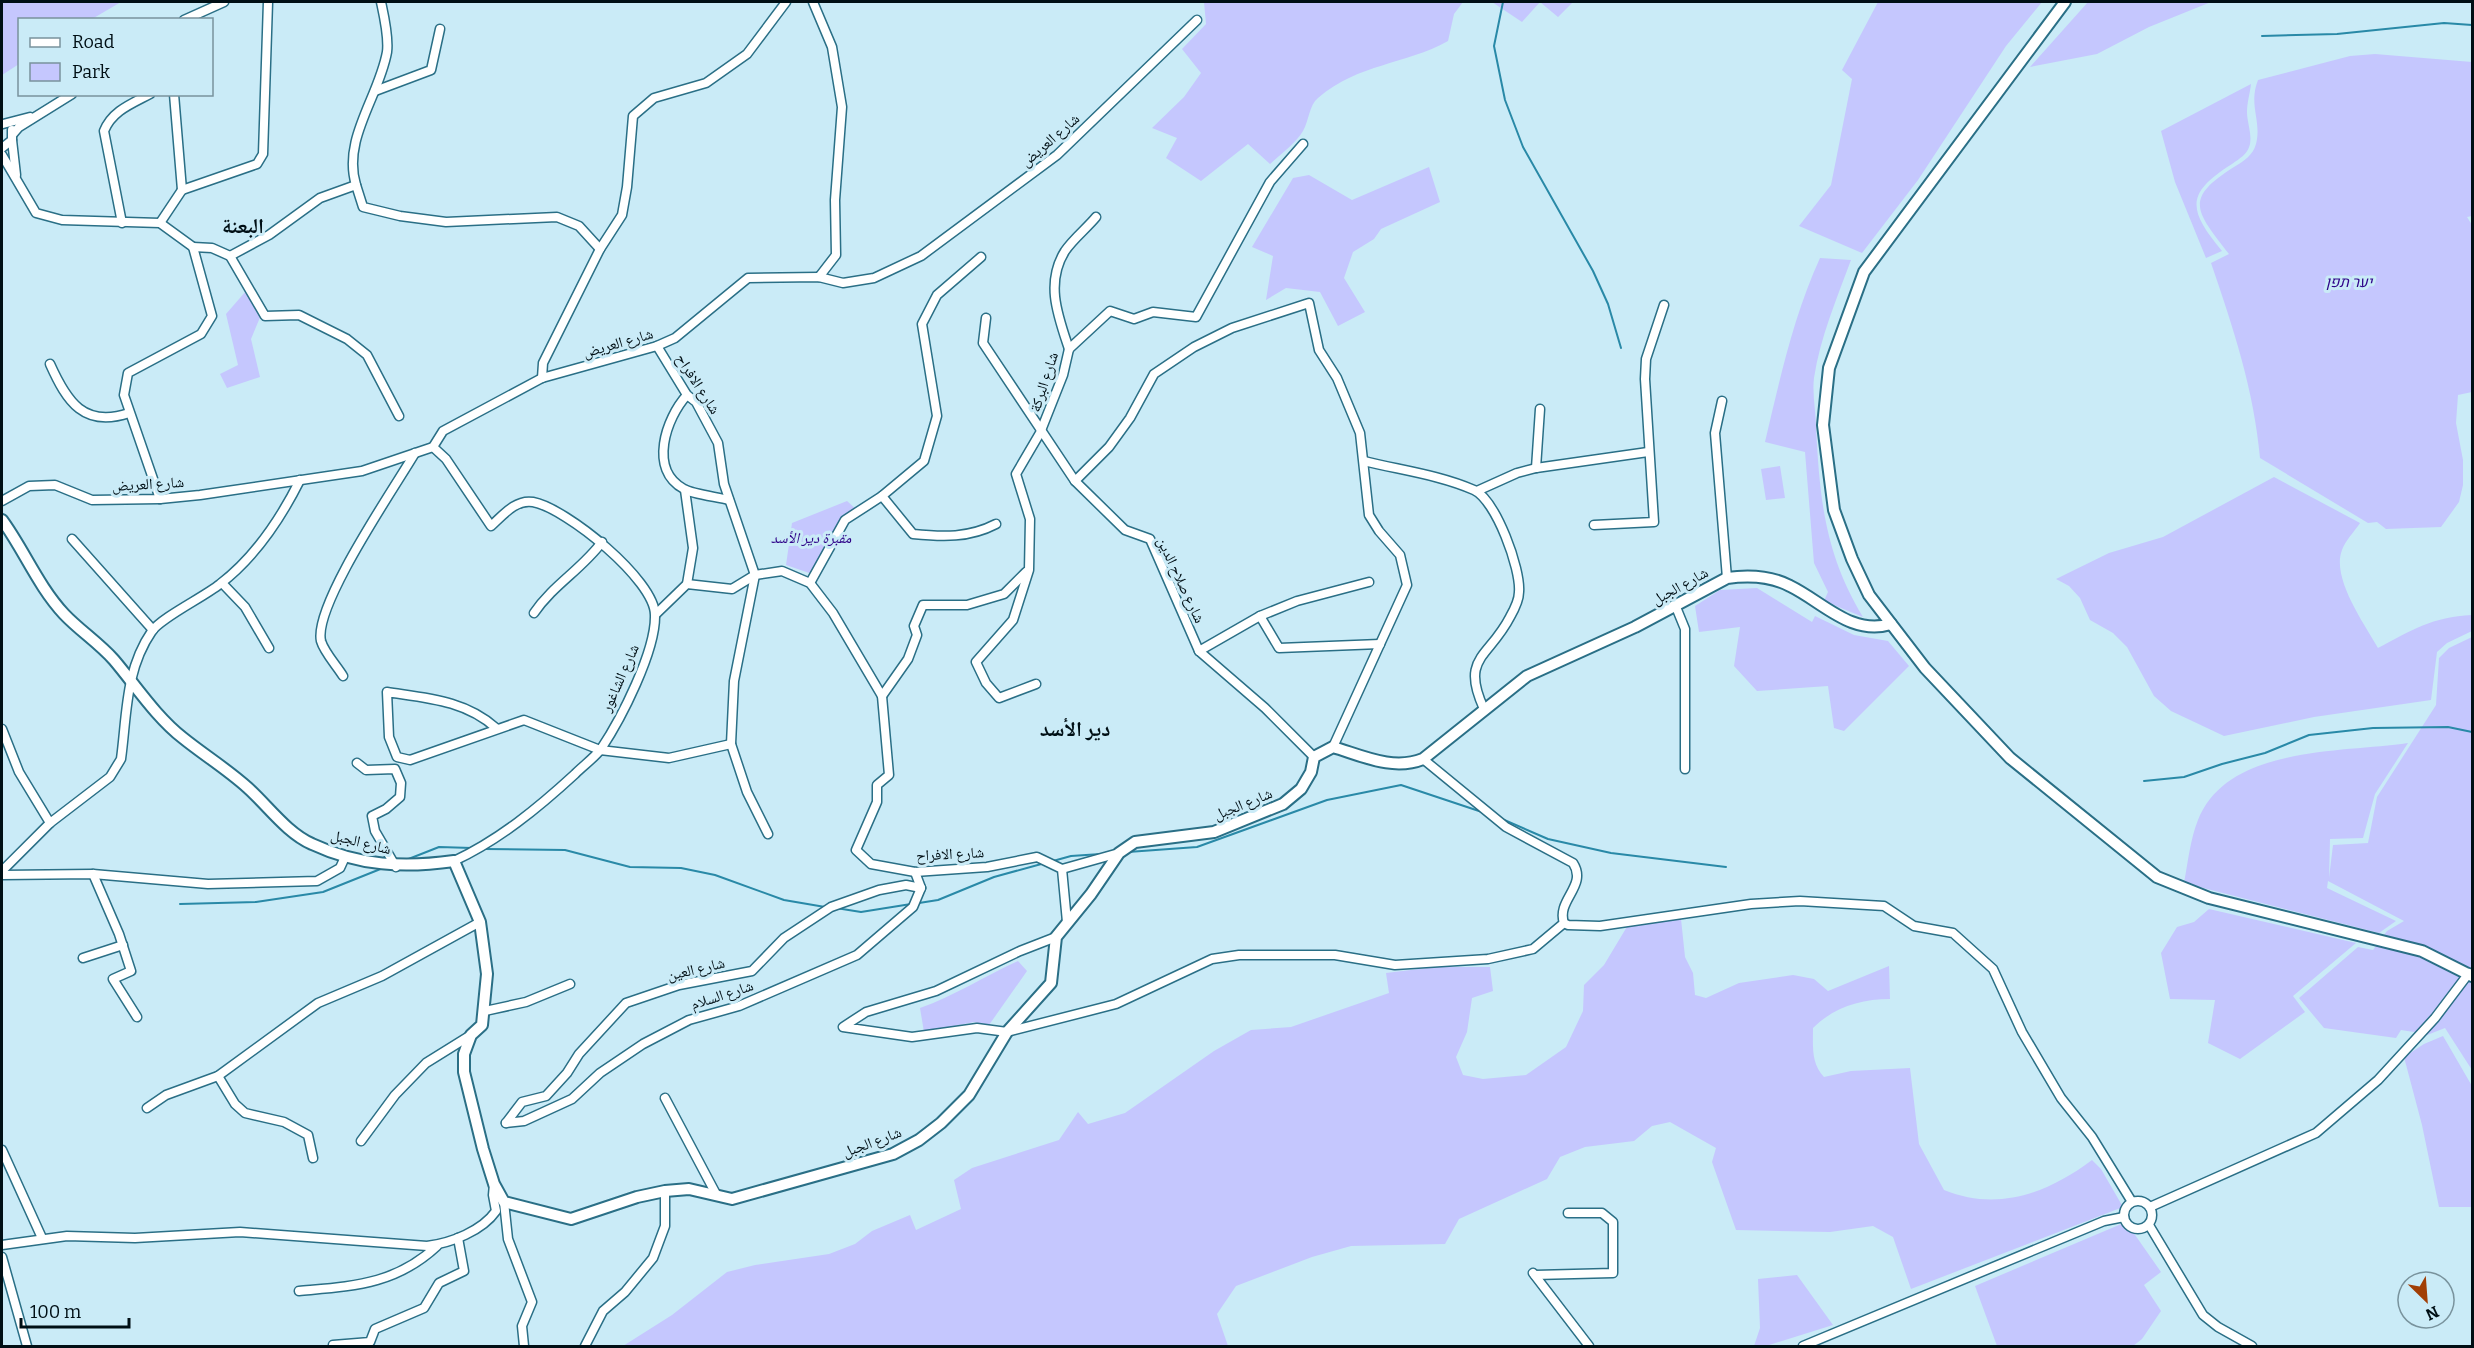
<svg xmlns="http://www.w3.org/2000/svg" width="2474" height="1348" font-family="Bitter,'Noto Naskh Arabic',Heebo,serif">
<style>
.green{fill:#c5c7fe}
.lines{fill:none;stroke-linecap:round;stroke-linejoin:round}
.stream{stroke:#2989a7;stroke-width:2}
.street-casing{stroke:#2a6f86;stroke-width:11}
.secondary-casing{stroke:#2a6f86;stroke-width:14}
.street{stroke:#fff;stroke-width:8}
.secondary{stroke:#fff;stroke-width:10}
.labels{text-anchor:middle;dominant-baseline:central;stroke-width:6;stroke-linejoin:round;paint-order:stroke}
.street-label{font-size:15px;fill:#000f15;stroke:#caebf7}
.park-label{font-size:15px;font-style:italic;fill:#2f0489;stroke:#caebf7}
.district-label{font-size:21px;font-weight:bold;fill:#000f15;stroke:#caebf7}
</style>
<rect width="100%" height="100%" fill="#caebf7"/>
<g class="green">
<polygon points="2,2 121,2 92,19 20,20 19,64 2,75"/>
<path d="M1204 2H1463L1454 14 1448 41C1405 65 1359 63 1318 98 1309 105 1309 121 1303 131 1296 143 1281 154 1270 164L1248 144 1201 181 1166 158 1177 138 1152 128 1184 97 1201 73 1182 49 1206 24Z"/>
<polygon points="1492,2 1573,2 1558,17 1540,2 1522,22"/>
<polygon points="1878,2 2042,2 2006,46 1918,180 1862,253 1799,226 1831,185 1852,79 1842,70"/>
<polygon points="2088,2 2211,2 2149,27 2097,54 2030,67"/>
<path d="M2375 54 2472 62V216L2467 217 2472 225V392L2458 395 2456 423 2463 460V485L2459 502 2441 527 2386 529 2377 522 2368 523 2260 458C2254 390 2233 327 2211 263L2229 254C2196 211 2183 199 2234 167 2244 161 2253 155 2256 144 2262 121 2248 105 2258 80L2350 56Z"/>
<path d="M2251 84C2250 93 2247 103 2247 112 2247 122 2252 134 2250 144 2248 154 2239 159 2232 164 2186 193 2187 209 2222 251L2206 258 2175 182 2161 131Z"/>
<polygon points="1429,167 1440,202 1381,229 1374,239 1353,252 1344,278 1365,312 1338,326 1320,292 1286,288 1266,300 1273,256 1252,247 1293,178 1309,175 1352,200"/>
<path d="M1820 258 1851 260C1837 298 1820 338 1814 378 1812 394 1816 412 1816 428 1820 501 1825 554 1863 617L1824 601 1828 592 1814 563 1805 452 1765 442C1780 379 1793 317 1820 258Z"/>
<polygon points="246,291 261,315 251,339 260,377 227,388 220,374 238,365 226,314"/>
<polygon points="1780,466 1785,498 1766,500 1761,469"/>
<path d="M2274 477 2360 523C2354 532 2345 541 2342 550 2331 578 2365 625 2378 648 2412 630 2432 617 2472 615V631L2447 643 2437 652 2431 700 2314 717 2224 736 2171 711 2154 696 2127 647 2113 633 2090 620 2080 598 2069 586 2056 579 2109 553 2163 537Z"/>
<polygon points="847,501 858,511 845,520 815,575 786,565 792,523"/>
<polygon points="1757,588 1812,622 1815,616 1854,635 1888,641 1909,666 1844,731 1834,728 1828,686 1757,691 1734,666 1740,627 1699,632 1695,606 1720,590"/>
<path d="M2472 637V1070L2445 1028 2422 1037 2414 1032 2401 1030 2396 1038 2324 1028 2299 998 2358 947 2373 950 2387 931 2404 921 2328 881 2327 888 2396 921 2379 933 2184 883C2188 862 2190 840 2198 820 2228 745 2342 753 2408 743L2375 794 2363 838 2330 839 2329 878 2333 845 2368 843 2377 797 2436 705 2439 658 2449 648Z"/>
<polygon points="2209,909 2356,943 2293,996 2305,1012 2240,1059 2208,1043 2215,1000 2170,999 2161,953 2177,927 2194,922"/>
<path d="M1681 919 1685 957 1693 973 1695 995 1706 998 1739 983 1793 975 1814 979 1828 991 1889 966 1890 999C1861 999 1834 1007 1813 1028 1813 1047 1811 1063 1824 1077L1851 1071 1910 1068 1919 1144 1944 1190C1998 1212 2048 1193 2092 1160L2101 1169 2123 1207 1911 1289 1893 1237 1873 1226 1830 1232 1736 1230 1712 1162 1716 1148 1670 1122 1652 1126 1634 1141 1585 1147 1560 1157 1547 1179 1459 1219 1445 1244 1351 1246 1312 1257 1236 1286 1217 1314 1228 1346H623L672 1315 727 1272 755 1265 829 1254 855 1244 872 1231 910 1215 916 1230 961 1209 954 1180 972 1168 1059 1140 1078 1112 1088 1124 1125 1113 1214 1051 1251 1030 1291 1027 1389 993 1386 973 1436 967H1490L1493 991 1472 998 1467 1032 1456 1057 1463 1075 1483 1079 1526 1075 1566 1047 1583 1011 1584 985 1604 965 1628 925Z"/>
<path d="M1018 961 1027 971 989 1025 974 1022 924 1032 920 1008C954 996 985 976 1018 961Z"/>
<polygon points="2443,1036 2472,1086 2472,1207 2439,1207 2422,1125 2404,1057 2424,1044"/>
<polygon points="2126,1222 2161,1272 2144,1285 2161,1311 2142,1339 2133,1346 1997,1346 1975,1286"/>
<polygon points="1797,1275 1833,1325 1766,1346 1754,1346 1760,1328 1758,1279"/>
</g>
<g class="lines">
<g class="stream">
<polyline points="1503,2 1494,46 1505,100 1523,147 1593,271 1608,304 1621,348"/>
<polyline points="2262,36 2337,34 2444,23 2472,25"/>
<polyline points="2144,781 2184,777 2222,764 2265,753 2309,735 2373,728 2448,727 2472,732"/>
<polyline points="1502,819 1548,839 1611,853 1726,867"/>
<polyline points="484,849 565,850 630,867 681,868 715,875 784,900 825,907"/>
<polyline points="1128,852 1197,847 1327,800 1401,785 1482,812"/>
<polyline points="406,860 439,847 472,848"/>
<polyline points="1053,861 1071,856 1101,854"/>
<polyline points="919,903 938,900 994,877 1045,863"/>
<polyline points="180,904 256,902 323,892 383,868"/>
<polyline points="836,908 861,912 911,904"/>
</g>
<defs>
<g id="street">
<polyline points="813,2 832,47 842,107 835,200 836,255 819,277"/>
<polyline points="184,20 224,2"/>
<polyline points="375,91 431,70 440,29"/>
<polyline points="174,94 182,190"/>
<polyline points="3,124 30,117"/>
<polyline points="13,134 19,127 72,94"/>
<polyline points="12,140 16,175"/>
<polyline points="2,148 12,140 12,130"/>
<polyline points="2,155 36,213 62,220 160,223 193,247 212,316 201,334 128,373 124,395 160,499"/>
<path d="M356 185C342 139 379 97 387 52 389 37 384 16 381 2"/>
<path d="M122 223 104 131C112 111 131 104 150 94"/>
<polyline points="160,223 182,190 257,164 263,154 268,2"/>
<polyline points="193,247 212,248 230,256 265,316 299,315 347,339 367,355 399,416"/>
<polyline points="230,256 269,235 320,198 356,185 363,207 400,216 446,222 557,217 579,226 600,249"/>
<polyline points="986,318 983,343 1075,481 1125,530 1150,539 1199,651 1265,708 1314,757"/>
<polyline points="657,346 687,395 696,402 718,443 724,484 755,575 782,571 810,583 833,613 882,696 889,775 877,785 877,802 856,850 871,864 915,872 987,867 1037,857 1062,869 1067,922"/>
<path d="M1069 349C1058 316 1045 283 1065 251 1073 239 1087 228 1096 217"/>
<path d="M50 364C67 402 84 428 129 413"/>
<polyline points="542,378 543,363 600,249 622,215 627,187 633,116 654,98 706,83 747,54 786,2"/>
<path d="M687 395C666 418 648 470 684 489 692 494 718 497 729 500"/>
<polyline points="1722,401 1715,433 1727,578"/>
<path d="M433 447 446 459 491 526C503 515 516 499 533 502 566 508 655 580 655 615 656 651 621 719 601 749 594 758 583 766 575 774 538 808 499 840 454 861"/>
<path d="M1364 461C1400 470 1440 475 1474 490 1496 500 1521 569 1519 592 1519 599 1514 610 1510 617 1489 658 1460 657 1484 709"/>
<polyline points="1536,468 1540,409"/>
<polyline points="1075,481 1109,447 1130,418 1154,374 1194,347 1232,328 1309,303 1319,350 1337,378 1360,433 1369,515 1379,531 1400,555 1407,585 1333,747"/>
<polyline points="685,490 693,548 687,584"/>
<polyline points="1477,491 1517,473 1536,468 1648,452"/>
<path d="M882 496 913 534C943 537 969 538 996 524"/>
<polyline points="2,501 29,486 55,485 92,500 160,499 200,495 362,471 433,447 443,431 542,378 657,346 675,338 748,278 819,277 843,283 874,278 921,256 1057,155 1197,20"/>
<polyline points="1594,525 1654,522 1645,379 1646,359 1664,305"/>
<polyline points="72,539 153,630"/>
<polyline points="755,575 734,681 731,744 747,792 768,834"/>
<polyline points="222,583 245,607 269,648"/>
<polyline points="810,583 845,520 882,496 924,461 937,416 922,324 937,295 981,257"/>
<polyline points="1676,607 1685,629 1685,769"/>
<path d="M534 613C553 585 582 569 602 542"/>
<polyline points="656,614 687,584 732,589 755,575"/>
<polyline points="1260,616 1279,648 1380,644"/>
<polyline points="1199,651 1260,616 1297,601 1369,582"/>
<path d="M343 676C337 666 324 652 321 641 313 606 395 487 415 453"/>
<polyline points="1036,684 999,698 986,683 976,662 1013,620 1029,570 1030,519 1016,474 1040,433 1063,375 1069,349 1110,311 1134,319 1153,312 1196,317 1270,182 1303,144"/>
<polyline points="882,696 908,659 917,635 914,626 923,605 967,605 1004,594 1026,572"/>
<path d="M496 728C465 700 426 698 387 692L389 737 397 757 410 760 524 720 600 750 669 758 731 744"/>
<polyline points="2,729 19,772 50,823"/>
<path d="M1423 759 1506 827 1573 863C1588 886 1556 900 1564 923L1568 925 1600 926 1751 904 1800 901 1884 906 1914 926 1953 933 1993 969 2022 1032 2061 1098 2092 1137 2132 1202"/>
<polyline points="357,763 366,770 395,769 401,783 400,797 386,809 372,816 375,831 396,867"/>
<polyline points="1062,869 1119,853"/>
<path d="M2 871 50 823 110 777 121 759C127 715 125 670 152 631 162 617 204 597 220 584 254 558 281 518 300 480"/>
<polyline points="93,874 119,934 131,971 113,979 137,1017"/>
<polyline points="2,875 93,874 208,884 317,881 340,868 345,857"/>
<polyline points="1056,937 1020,951 936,991 866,1012 843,1027 912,1037 977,1028 1007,1032 1116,1004 1212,959 1239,955 1335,955 1395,965 1488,959 1533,949 1564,923"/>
<polyline points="83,958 123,945"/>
<polyline points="485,1011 526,1002 570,984"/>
<polyline points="218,1076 235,1104 245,1113 284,1122 308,1135 313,1158"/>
<polyline points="665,1098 716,1194"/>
<polyline points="147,1108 166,1095 218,1076 318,1003 382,976 480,922"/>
<polyline points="506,1123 524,1121 572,1099 600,1073 643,1044 689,1020 739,1006 857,955 913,907 921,888 915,872"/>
<polyline points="506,1123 522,1102 546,1096 567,1073 579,1054 626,1003 679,985 752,971 784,938 831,907 879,890 906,885 921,888"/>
<polyline points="361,1141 395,1095 426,1063 471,1035"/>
<polyline points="2,1150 42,1238"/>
<circle cx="2138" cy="1215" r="14"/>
<polyline points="504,1202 508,1239 532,1302 522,1326 524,1346"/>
<polyline points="2150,1207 2316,1133 2378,1080 2435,1018 2469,973"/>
<polyline points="2149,1225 2203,1315 2218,1327 2252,1346"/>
<path d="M2 1245 67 1236 135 1238 240 1232 427 1246C451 1243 482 1231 496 1211L493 1195 494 1184"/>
<polyline points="2,1257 27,1346"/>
<polyline points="1533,1273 1589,1346"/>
<polyline points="1535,1275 1613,1273 1613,1222 1602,1213 1568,1213"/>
<path d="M299 1291C353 1286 395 1285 437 1246"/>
<polyline points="333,1345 370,1342 375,1329 424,1308 439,1283 464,1271 458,1238"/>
<polyline points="585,1346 603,1311 625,1292 653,1258 665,1226 665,1191"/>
<polyline points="1803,1346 2104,1221 2124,1217"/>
</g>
<g id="secondary">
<polyline points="2065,2 1864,272 1829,368 1823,425 1834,510 1852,559 1869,595 1925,668 2010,758 2157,877 2209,898 2422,951 2472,976"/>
<path d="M2 520C24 550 38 586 64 614 79 630 99 643 114 660 136 686 156 717 183 738 204 755 227 769 248 788 268 806 287 833 312 844 359 866 404 868 454 861L480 922 487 974 482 1025 471 1035 464 1054V1072L483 1149 494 1184 504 1202 571 1219 637 1197 665 1191 689 1189 732 1199 893 1154 919 1140 941 1123 969 1095 1007 1032 1051 983 1056 937 1091 894 1119 853 1135 842 1214 832 1283 804 1301 789 1311 772 1314 757 1333 747C1363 756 1393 771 1423 759L1527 676 1635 627 1727 578C1748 575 1771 576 1790 586 1823 602 1851 636 1891 624"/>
</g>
</defs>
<use href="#street" class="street-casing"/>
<use href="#secondary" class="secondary-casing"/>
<use href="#street" class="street"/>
<use href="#secondary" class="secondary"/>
</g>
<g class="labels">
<g class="street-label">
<text transform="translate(1050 140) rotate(-41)">شارع العريض</text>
<text transform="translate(618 343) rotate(-16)">شارع العريض</text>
<text transform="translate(1044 382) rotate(-72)">شارع البركة</text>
<text transform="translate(698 384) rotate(57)">شارع الافراح</text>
<text transform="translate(148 484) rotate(-3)">شارع العريض</text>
<text transform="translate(1181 580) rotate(65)">شارع صلاح الدين</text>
<text transform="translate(1680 586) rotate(-29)">شارع الجبل</text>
<text transform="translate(620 678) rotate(-66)">شارع الشاغور</text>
<text transform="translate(1243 804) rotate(-22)">شارع الجبل</text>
<text transform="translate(361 842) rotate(14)">شارع الجبل</text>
<text transform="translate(950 854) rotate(-3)">شارع الافراح</text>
<text transform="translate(696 969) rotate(-13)">شارع العين</text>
<text transform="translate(722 995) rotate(-18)">شارع السلام</text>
<text transform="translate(872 1142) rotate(-20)">شارع الجبل</text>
</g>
<g class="park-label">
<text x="2349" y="282">יער תפן</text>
<text x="811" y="538">مقبرة دير الأسد</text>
</g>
<g class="district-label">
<text x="243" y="226">البعنة</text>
<text x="1075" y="729">دير الأسد</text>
</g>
</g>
<rect width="2474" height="1348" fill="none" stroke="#000f15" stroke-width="6"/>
<rect x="18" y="18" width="195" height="78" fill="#caebf7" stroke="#79939d" stroke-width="1.5"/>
<rect x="30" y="38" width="30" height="9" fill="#ffffff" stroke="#79939d" stroke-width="1.5"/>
<text x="72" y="48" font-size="18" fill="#000f15">Road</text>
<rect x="30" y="63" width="30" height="18" fill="#c5c7fe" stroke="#79939d" stroke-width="1.5"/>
<text x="72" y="78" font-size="18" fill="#000f15">Park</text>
<g transform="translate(2426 1300) rotate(155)"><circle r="28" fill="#caebf7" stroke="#79939d" stroke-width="1.5"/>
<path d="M0-4.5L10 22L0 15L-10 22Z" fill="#a13e05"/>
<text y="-9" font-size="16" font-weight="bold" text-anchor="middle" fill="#000f15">N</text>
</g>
<path d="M21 1318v9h108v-9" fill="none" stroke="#000f15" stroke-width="3"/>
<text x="30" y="1318" font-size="18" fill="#000f15" stroke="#caebf7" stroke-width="4.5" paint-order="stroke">100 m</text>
</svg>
